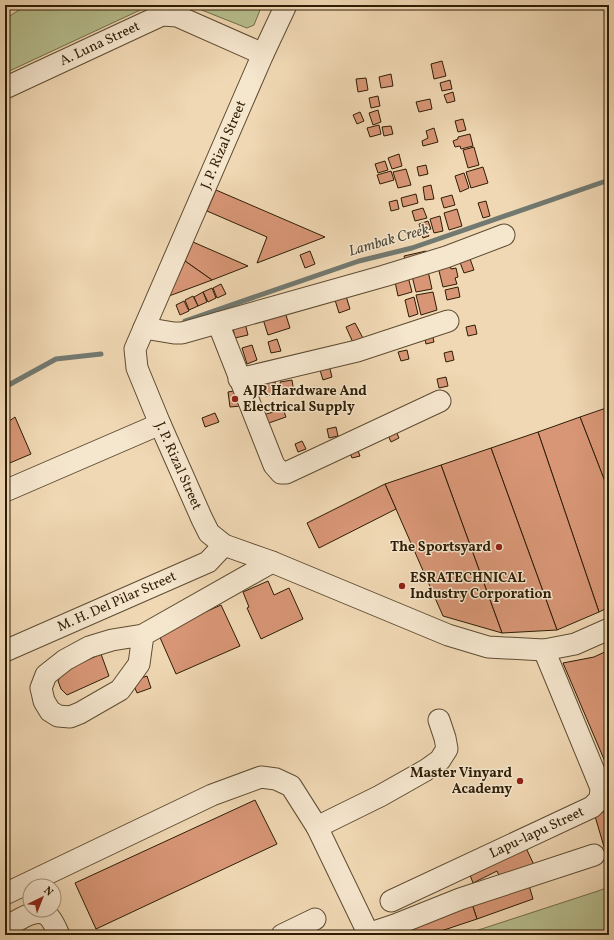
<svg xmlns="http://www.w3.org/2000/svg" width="614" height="940" font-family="Vollkorn,serif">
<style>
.green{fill:#b7bf8f;stroke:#726e4a}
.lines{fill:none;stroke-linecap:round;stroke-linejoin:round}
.stream{stroke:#727970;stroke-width:5}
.building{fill:#d89676;stroke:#2e1d05}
.minor-casing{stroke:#5e4c31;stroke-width:23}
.minor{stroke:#f5e6ce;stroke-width:21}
.poi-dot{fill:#8f2418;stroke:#f5e6ce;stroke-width:1.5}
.labels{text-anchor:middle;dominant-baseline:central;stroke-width:3;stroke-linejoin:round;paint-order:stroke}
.street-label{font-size:14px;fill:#2e1d05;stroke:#f5e6ce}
.poi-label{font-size:14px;font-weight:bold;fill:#2e1d05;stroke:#f5e6ce;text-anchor:start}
.water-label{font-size:15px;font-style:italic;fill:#504b3b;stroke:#f5e6ce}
</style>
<rect width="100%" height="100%" fill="#f0d8b4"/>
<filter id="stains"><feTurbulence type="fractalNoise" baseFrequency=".005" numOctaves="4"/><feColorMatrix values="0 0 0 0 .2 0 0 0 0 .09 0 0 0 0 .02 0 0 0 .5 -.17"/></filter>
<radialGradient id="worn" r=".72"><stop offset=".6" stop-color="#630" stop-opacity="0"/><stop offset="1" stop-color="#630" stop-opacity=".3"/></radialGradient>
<g class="green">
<polygon points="27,5 151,5 5,73 5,19"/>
<polygon points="189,5 262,5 254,25 247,28"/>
<polygon points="609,887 609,935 463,935 598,891"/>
</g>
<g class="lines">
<g class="stream">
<polyline points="185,321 359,261 412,248 609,180"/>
<polyline points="5,387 56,359 101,354"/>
</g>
</g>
<g class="building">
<polygon points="442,61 446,76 434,79 431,64"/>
<polygon points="391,74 393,86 381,88 379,77"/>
<polygon points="366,78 368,90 358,92 356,79"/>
<polygon points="450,80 452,89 442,91 440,83"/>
<polygon points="453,92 455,101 447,103 444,95"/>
<polygon points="378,96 380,106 371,108 369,98"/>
<polygon points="430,99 432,109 419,112 416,102"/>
<polygon points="378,110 381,122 373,125 369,113"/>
<polygon points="360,112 364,121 357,124 353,115"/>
<polygon points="463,119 466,130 458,132 455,121"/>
<polygon points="379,125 381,134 370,137 367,128"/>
<polygon points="391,126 393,134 384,136 382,127"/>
<polygon points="434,128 438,142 423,146 422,141 428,138 426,131"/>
<polygon points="470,134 473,146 461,149 460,146 455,147 453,141 458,139 458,137"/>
<polygon points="474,147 479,165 468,168 463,150"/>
<polygon points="399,154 402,166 392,169 388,158"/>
<polygon points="385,161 388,170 378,173 375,164"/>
<polygon points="426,165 428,174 419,176 417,167"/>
<polygon points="483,167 488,183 471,188 466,172"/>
<polygon points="406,169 411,185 398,188 393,172"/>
<polygon points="391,171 394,180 380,184 377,175"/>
<polygon points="464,173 469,188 460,192 455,176"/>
<polygon points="431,185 434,199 425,200 423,187"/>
<polygon points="216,190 325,237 257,263 267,237 207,211"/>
<polygon points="416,194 418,203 403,207 401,198"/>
<polygon points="452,195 455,205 444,208 441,198"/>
<polygon points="397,200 399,209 391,211 389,202"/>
<polygon points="486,201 490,216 483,218 478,203"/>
<polygon points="423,208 427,218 415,221 412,211"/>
<polygon points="457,209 462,226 449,230 444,213"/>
<polygon points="440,216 443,231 434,233 430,219"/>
<polygon points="428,221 431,229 427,230 429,236 423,238 419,224"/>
<polygon points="193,242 248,266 212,280 185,261"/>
<polygon points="310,251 315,264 305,268 300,255"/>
<polygon points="426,251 427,260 407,266 404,256"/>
<polygon points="468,253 474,270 464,273 458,257"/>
<polygon points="185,261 212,280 169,296"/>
<polygon points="450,265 451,269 456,268 458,277 455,278 457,284 443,287 438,267"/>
<polygon points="428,271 432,289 416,292 412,276"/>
<polygon points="407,273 412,292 398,296 394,277"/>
<polygon points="221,284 226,294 217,298 213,288"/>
<polygon points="458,287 460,297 447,300 445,290"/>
<polygon points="212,288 216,298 208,302 203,292"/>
<polygon points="203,292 207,302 198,306 194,297"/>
<polygon points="433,292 437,310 421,315 416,295"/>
<polygon points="193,296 198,306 189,310 185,300"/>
<polygon points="346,296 350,309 339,313 335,300"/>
<polygon points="414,297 418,314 409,317 405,300"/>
<polygon points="184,301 189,311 180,315 176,305"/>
<polygon points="284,309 290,328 268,335 262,316"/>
<polygon points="245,323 248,335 235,338 233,328"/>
<polygon points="355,323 365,342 355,347 346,327"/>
<polygon points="475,325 477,334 468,336 466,327"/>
<polygon points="432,333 434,342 426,344 424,335"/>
<polygon points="277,339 281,351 271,353 268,342"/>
<polygon points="252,345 257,360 247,364 242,348"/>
<polygon points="407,350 409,359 401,361 398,352"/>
<polygon points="452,351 454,360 446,362 444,353"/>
<polygon points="329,365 332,377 323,380 319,367"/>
<polygon points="446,377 448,386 439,388 437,379"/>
<polygon points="292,380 294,393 283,395 280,382"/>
<polygon points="275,382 278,394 266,396 263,383"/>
<polygon points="239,390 241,406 230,407 228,392"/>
<polygon points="609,407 609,492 580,417"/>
<polygon points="283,409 286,417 263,425 260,416"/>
<polygon points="215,413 219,422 205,427 202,418"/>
<polygon points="15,417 31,454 5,465 5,424"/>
<polygon points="580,417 609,492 609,607 599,612 538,432"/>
<polygon points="336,427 338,436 329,438 327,429"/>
<polygon points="395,429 399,438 391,442 387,433"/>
<polygon points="538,432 599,612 557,630 491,448"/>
<polygon points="302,441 306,449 298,452 295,444"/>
<polygon points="357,448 360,456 352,458 349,450"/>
<polygon points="491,448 557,630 502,633 441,465"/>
<polygon points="441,465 502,633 443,616 385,484"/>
<polygon points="385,484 396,509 319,548 307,523"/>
<polygon points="268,581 274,595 289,588 303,619 261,639 247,608 249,607 243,592"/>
<polygon points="221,605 240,646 176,674 158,633"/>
<polygon points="609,650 609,771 563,663 594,657"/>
<polygon points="101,654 109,676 67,695 61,689 58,681 63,671"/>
<polygon points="147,676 151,688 137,693 132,681"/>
<polygon points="255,800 277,844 96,929 75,883"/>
<polygon points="609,809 609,864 595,816"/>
<polygon points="526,848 535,867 501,880 497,871 473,883 470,875"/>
<polygon points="528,882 533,899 477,919 471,901"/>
<polygon points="471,901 477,919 429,935 406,935 402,924"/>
</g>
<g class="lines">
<defs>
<g id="minor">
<polyline points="286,5 263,54 135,349 137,368 160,424 202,519 209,533 224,545 272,562 448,635 488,647 544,650 575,644 609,629"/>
<polyline points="5,88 162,15 177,16 263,54"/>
<polyline points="218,323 274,465 281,473 286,473 440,401"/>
<polyline points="144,328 174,333 182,333 384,276 446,257 504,235"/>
<polyline points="239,379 357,351 448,321"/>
<polyline points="5,491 160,424"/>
<polyline points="143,635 139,664 120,690 80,713 70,717 58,716 50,711 44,701 41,688 46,675 65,660 89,647 112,640 143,635 272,562"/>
<polyline points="5,651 208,562 224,545"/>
<polyline points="317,827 380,796 426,770 440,760 447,749 445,738 439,720"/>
<polyline points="5,894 212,795 261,777 276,779 291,786 317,827 369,935"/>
<polyline points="391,901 592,807 600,799 601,788 544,650"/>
<path d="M5 928C15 922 37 906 48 916 53 920 56 929 59 935"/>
<polyline points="368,934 395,925 460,899 594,855"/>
<polyline points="282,935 315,919"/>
</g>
</defs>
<use href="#minor" class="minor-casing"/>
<use href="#minor" class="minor"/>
</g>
<g class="poi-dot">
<circle cx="235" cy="399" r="4"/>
<circle cx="499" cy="547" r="4"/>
<circle cx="402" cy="586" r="4"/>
<circle cx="520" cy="781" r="4"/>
</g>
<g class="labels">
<g class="street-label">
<text transform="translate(100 44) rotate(-25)">A. Luna Street</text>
<text transform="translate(224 145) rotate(-67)">J. P. Rizal Street</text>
<text transform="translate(178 466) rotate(66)">J. P. Rizal Street</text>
<text transform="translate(117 602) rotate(-24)">M. H. Del Pilar Street</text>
<text transform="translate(537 833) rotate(-25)">Lapu-lapu Street</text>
</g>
<g class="poi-label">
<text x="243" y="391">AJR Hardware And<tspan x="243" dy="16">Electrical Supply</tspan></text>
<text x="491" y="547" text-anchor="end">The Sportsyard</text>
<text x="410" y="578">ESRATECHNICAL<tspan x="410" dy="16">Industry Corporation</tspan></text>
<text x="512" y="773" text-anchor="end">Master Vinyard<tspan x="512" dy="16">Academy</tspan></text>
</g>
<g class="water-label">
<text transform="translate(389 241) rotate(-16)">Lambak Creek</text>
</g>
</g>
<rect width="614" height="940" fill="none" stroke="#f0d8b4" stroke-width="20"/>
<rect x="6" y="6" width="602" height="928" fill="none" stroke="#2e1d05" stroke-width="2"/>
<rect x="10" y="10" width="594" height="920" fill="none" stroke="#2e1d05"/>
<g transform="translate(42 898) rotate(43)"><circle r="19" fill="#f5e6ce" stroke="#a5967e"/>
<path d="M0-3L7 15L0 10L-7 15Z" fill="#8f2418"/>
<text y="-6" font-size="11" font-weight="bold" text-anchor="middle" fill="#2e1d05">N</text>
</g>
<rect width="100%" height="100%" filter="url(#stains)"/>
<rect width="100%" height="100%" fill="url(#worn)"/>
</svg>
